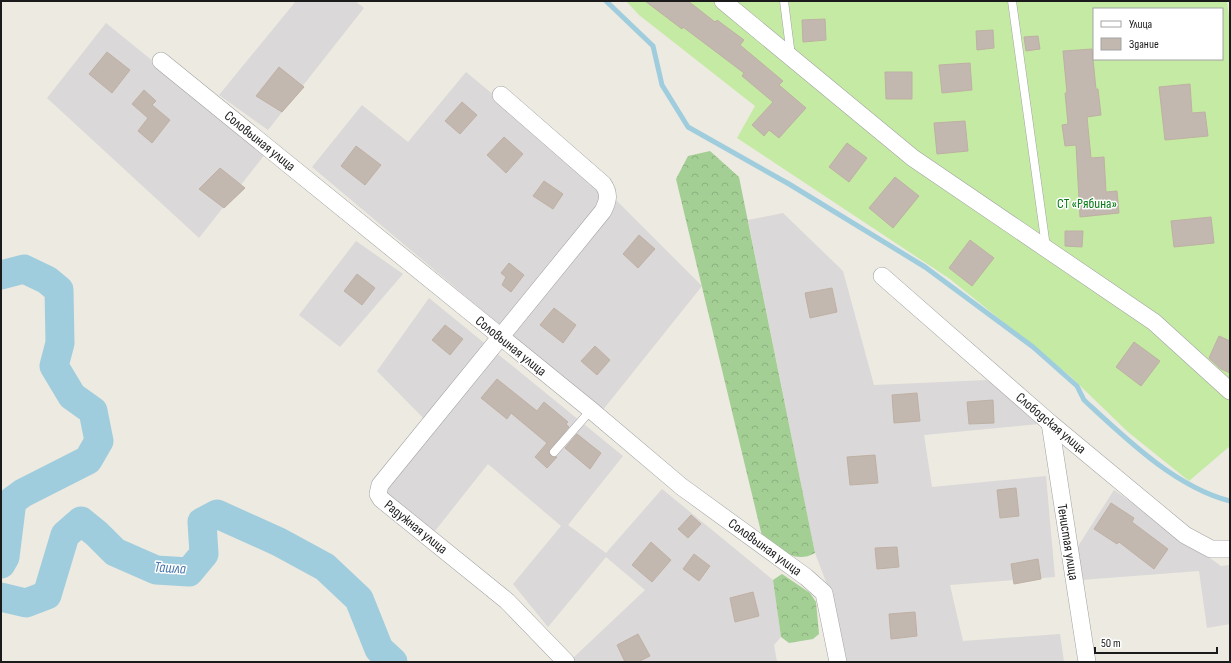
<svg xmlns="http://www.w3.org/2000/svg" width="1231" height="663" font-family="'Sofia Sans Condensed',sans-serif">
<style>
.residential{fill:#dad8d8}
.forest{fill:url(#forest-crowns)}
.garden{fill:#c4eaa4;fill-rule:evenodd}
.lines{fill:none;stroke-linecap:round;stroke-linejoin:round}
.stream{stroke:#9fcddd;stroke-width:5}
.river{stroke:#9fcddd;stroke-width:29}
.building{fill:#c2b8b0;stroke:#bfb0a3}
.service-casing{stroke:#a2a2a2;stroke-width:9}
.minor-casing{stroke:#a2a2a2;stroke-width:18}
.service{stroke:#fff;stroke-width:8}
.minor{stroke:#fff;stroke-width:17}
.labels{text-anchor:middle;dominant-baseline:central;stroke-width:3;stroke-linejoin:round;paint-order:stroke}
.street-label{font-size:14px;fill:#1b1b1b;stroke:#fff}
.park-label{font-size:14px;fill:#087b16;stroke:#fff}
.water-label{font-size:15px;font-style:italic;fill:#4676ad;stroke:#fff}
</style>
<defs>
<pattern id="forest-crowns" width="20" height="18" patternUnits="userSpaceOnUse"><rect width="20" height="18" fill="#a3ce94"/><path d="M2 6a3 3 0 1 1 6 0M12 15a3 3 0 1 1 6 0" fill="none" stroke="#8cb07f"/></pattern>
</defs>
<rect width="100%" height="100%" fill="#edeae1"/>
<g class="residential">
<polygon points="296,1 355,1 364,8 268,130 219,95"/>
<polygon points="106,23 266,153 199,238 47,98"/>
<polygon points="466,72 597,181 702,286 602,411 312,167 362,105 408,142"/>
<polygon points="783,213 843,271 874,385 987,380 1039,424 924,435 932,487 1046,476 1055,577 950,585 963,641 1060,634 1064,662 844,662 828,587 815,553 748,220"/>
<polygon points="356,241 403,274 340,347 299,315"/>
<polygon points="429,298 623,456 568,525 606,553 662,489 773,580 781,637 774,645 777,662 575,662 573,658 645,590 606,557 548,627 513,584 561,526 488,464 431,536 379,491 432,427 377,371"/>
<polygon points="1114,490 1221,566 1230,565 1230,624 1207,628 1199,571 1081,580 1075,551"/>
</g>
<g class="forest">
<path d="M710 151 739 177 815 553C794 565 779 548 762 536L676 179 688 156Z"/>
<polygon points="782,574 810,593 816,602 819,634 813,639 789,643 781,637 773,580"/>
</g>
<path class="garden" d="M626 1H1227L1230 24V446L1189 481 1128 432 1070 376 950 279 737 138 755 106 639 15ZM1094 9H1222V59H1094Z"/>
<g class="lines">
<path class="stream" d="M606 1 653 46 662 85 688 127 789 184 925 267 1033 347 1077 386 1084 400C1125 438 1175 487 1230 501"/>
<g class="river">
<polyline points="1,275 24,269 47,280 59,290 60,343 54,366 72,396 93,411 99,441 88,460 23,493 12,501 5,557 1,564"/>
<polyline points="1,597 26,603 47,595 65,535 81,521 97,534 115,552 156,570 189,572 204,554 202,522 217,514 279,542 325,567 359,599 379,649 393,662"/>
</g>
</g>
<g class="building">
<polygon points="645,1 688,1 715,22 717,20 744,40 740,45 783,81 779,85 806,108 779,138 769,130 764,136 752,125 773,102 742,76 744,73 683,27 682,29"/>
<polygon points="825,19 826,40 803,42 802,20"/>
<polygon points="993,30 994,48 977,50 976,31"/>
<polygon points="1038,36 1040,49 1026,51 1024,37"/>
<polygon points="1092,49 1096,89 1098,89 1101,115 1087,117 1091,158 1104,157 1106,192 1117,191 1119,213 1080,217 1076,145 1065,146 1062,125 1068,124 1065,93 1067,93 1063,51"/>
<polygon points="107,52 130,70 112,93 89,74"/>
<polygon points="970,63 972,90 942,93 939,65"/>
<polygon points="279,67 304,87 282,112 256,96"/>
<polygon points="885,72 912,72 912,99 886,99"/>
<polygon points="1190,84 1192,113 1205,112 1208,136 1165,140 1159,87"/>
<polygon points="144,90 156,101 152,105 170,120 152,143 138,131 148,118 132,104"/>
<polygon points="462,102 477,115 460,134 445,121"/>
<polygon points="965,121 968,151 937,154 934,123"/>
<polygon points="504,137 523,154 506,173 487,155"/>
<polygon points="847,143 867,158 849,182 829,167"/>
<polygon points="356,146 381,165 365,185 341,166"/>
<polygon points="220,168 245,188 224,208 199,189"/>
<polygon points="895,177 919,196 893,228 869,208"/>
<polygon points="544,181 563,194 553,209 533,196"/>
<polygon points="1211,217 1214,243 1174,247 1171,221"/>
<polygon points="1065,231 1083,231 1082,247 1065,246"/>
<polygon points="639,235 655,249 638,268 623,254"/>
<polygon points="970,240 994,258 972,286 949,268"/>
<polygon points="509,263 524,275 511,292 502,285 506,277 501,273"/>
<polygon points="357,274 375,288 362,305 344,291"/>
<polygon points="832,288 837,312 810,318 805,293"/>
<polygon points="554,308 576,325 563,343 540,325"/>
<polygon points="445,325 463,339 450,355 432,340"/>
<polygon points="1219,336 1230,341 1230,373 1221,369 1209,358"/>
<polygon points="1134,342 1160,361 1141,386 1116,367"/>
<polygon points="595,346 610,360 597,375 581,361"/>
<polygon points="497,379 537,411 544,402 568,422 566,424 569,427 549,451 551,456 557,457 547,468 535,457 547,443 511,413 507,419 481,398"/>
<polygon points="917,393 920,421 894,423 892,395"/>
<polygon points="993,400 994,423 969,424 967,402"/>
<polygon points="577,434 601,453 590,469 565,448"/>
<polygon points="875,455 878,483 850,485 847,457"/>
<polygon points="1016,488 1019,516 1000,518 997,490"/>
<polygon points="1111,503 1134,518 1132,522 1168,549 1154,569 1119,542 1117,544 1094,529"/>
<polygon points="691,515 701,524 688,538 678,529"/>
<polygon points="651,542 671,560 652,582 632,565"/>
<polygon points="897,547 899,567 877,569 875,548"/>
<polygon points="694,554 710,566 699,581 683,569"/>
<polygon points="1038,559 1041,579 1014,584 1011,564"/>
<polygon points="753,592 759,616 735,622 730,598"/>
<polygon points="915,612 917,636 891,639 889,614"/>
<polygon points="638,634 650,656 638,662 625,662 617,645"/>
</g>
<g class="lines">
<defs>
<g id="service">
<polyline points="784,1 791,56"/>
<polyline points="1012,1 1046,247"/>
<polyline points="554,452 591,410"/>
</g>
<g id="minor">
<polyline points="723,1 913,158 1154,322 1230,391"/>
<polyline points="161,61 591,410 682,487 806,577 824,593 838,662"/>
<path d="M501 95 603 184C610 194 608 201 603 211L380 485 378 494 381 499 507 601 566 662"/>
<polyline points="882,276 1050,423 1185,535 1211,549 1230,549"/>
<polyline points="1050,423 1087,662"/>
</g>
</defs>
<use href="#service" class="service-casing"/>
<use href="#minor" class="minor-casing"/>
<use href="#service" class="service"/>
<use href="#minor" class="minor"/>
</g>
<g class="labels">
<g class="street-label">
<text transform="translate(260 141) rotate(39)">Соловьиная улица</text>
<text transform="translate(511 346) rotate(39)">Соловьиная улица</text>
<text transform="translate(1051 423) rotate(40)">Слободская улица</text>
<text transform="translate(416 527) rotate(39)">Радужная улица</text>
<text transform="translate(1068 542) rotate(81)">Тенистая улица</text>
<text transform="translate(765 547) rotate(36)">Соловьиная улица</text>
</g>
<g class="park-label">
<text x="1087" y="203">СТ «Рябина»</text>
</g>
<g class="water-label">
<text transform="translate(170 568) rotate(4)">Ташла</text>
</g>
</g>
<rect width="1231" height="663" fill="none" stroke="#1b1b1b" stroke-width="4"/>
<rect x="1093" y="8" width="130" height="52" fill="#ffffff" stroke="#a4a4a4"/>
<rect x="1101" y="21" width="20" height="6" fill="#ffffff" stroke="#a4a4a4"/>
<text x="1129" y="28" font-size="12" fill="#1b1b1b">Улица</text>
<rect x="1101" y="38" width="20" height="12" fill="#c2b8b0" stroke="#a4a4a4"/>
<text x="1129" y="48" font-size="12" fill="#1b1b1b">Здание</text>
<path d="M1095 647v6h122v-6" fill="none" stroke="#1b1b1b" stroke-width="2"/>
<text x="1101" y="647" font-size="12" fill="#1b1b1b" stroke="#ffffff" stroke-width="3" paint-order="stroke">50 m</text>
</svg>
